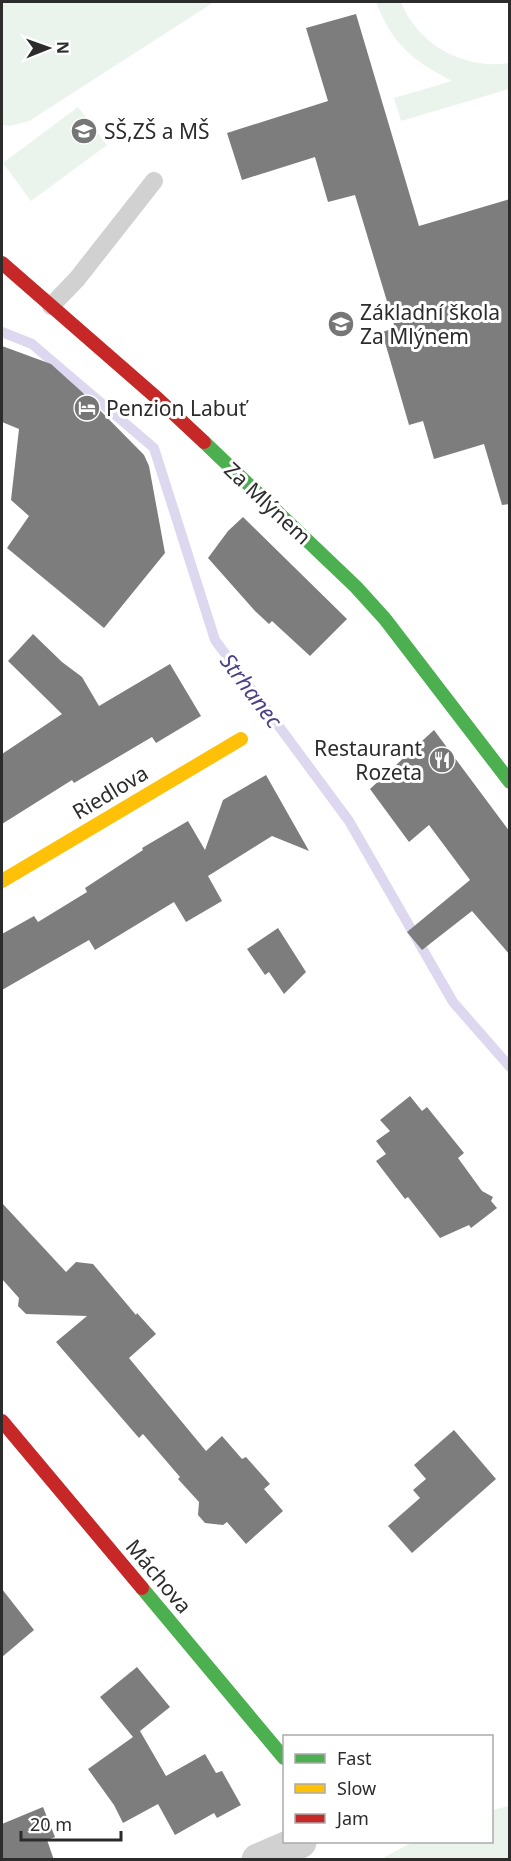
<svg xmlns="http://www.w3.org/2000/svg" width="511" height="1861" font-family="'Noto Sans',sans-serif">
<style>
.green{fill:#ebf3ed}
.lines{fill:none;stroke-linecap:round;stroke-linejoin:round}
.stream{stroke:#ddd8ef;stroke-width:10}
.building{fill:#7d7d7d}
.lane{stroke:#d1d1d1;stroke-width:18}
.street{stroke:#d1d1d1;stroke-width:33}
.fast{stroke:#4caf50;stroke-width:14}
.slow{stroke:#ffc107;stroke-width:14}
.jam{stroke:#c62828;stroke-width:14}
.labels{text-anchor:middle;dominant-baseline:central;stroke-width:6;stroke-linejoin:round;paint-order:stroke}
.poi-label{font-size:21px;fill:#2c2c2c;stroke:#fff;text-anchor:start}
.street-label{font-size:21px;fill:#2c2c2c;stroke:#fff}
.water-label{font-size:22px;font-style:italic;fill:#4f4088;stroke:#fff}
</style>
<rect width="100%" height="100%" fill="#fff"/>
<g class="green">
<polygon points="2,2 214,2 29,121 10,126 2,125"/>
<path d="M376 2H401C418 45 464 70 509 63V89L401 121 394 98 452 81C412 60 393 45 376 2Z"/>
<polygon points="78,107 107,145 31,201 3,163"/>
<polygon points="509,1806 509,1859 381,1859 413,1842 492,1842 492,1810"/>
</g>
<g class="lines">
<polyline class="stream" points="2,332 32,344 154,448 215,640 349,821 453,1002 510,1067"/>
</g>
<g class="building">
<polygon points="356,14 419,226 510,199 510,504 502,505 484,444 434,459 423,421 409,425 382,332 395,328 355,195 328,202 315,157 242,180 227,133 328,101 306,28"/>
<polygon points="2,346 51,364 82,392 144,455 149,466 165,553 104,628 7,548 29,516 11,500 19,429 2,422"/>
<polygon points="243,517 347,619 310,656 272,621 269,624 255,611 208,558 228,531"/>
<polygon points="33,634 62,662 82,677 99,706 170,664 201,716 156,743 152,737 74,783 72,780 2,824 2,754 62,714 8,661"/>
<polygon points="434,730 510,832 510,955 472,911 422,950 407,932 470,880 429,825 409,842 370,789"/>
<polygon points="266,775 309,851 272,836 208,876 222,901 186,922 174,902 95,950 89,940 2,990 2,934 34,916 38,922 87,892 85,888 143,850 142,848 188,821 205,850 223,800"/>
<polygon points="278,928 306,972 284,994 269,972 265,975 247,949"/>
<polygon points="410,1096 422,1111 427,1107 464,1153 458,1158 482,1191 493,1197 491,1201 497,1208 471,1228 469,1225 440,1238 408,1197 405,1199 376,1161 386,1154 376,1141 390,1131 380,1120"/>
<polygon points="2,1203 66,1272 76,1262 93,1264 136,1315 137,1313 156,1334 129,1358 206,1451 222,1436 242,1459 246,1457 270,1484 264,1489 283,1511 246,1544 227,1522 223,1525 205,1523 198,1515 199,1502 178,1479 180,1477 143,1434 139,1438 56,1342 87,1316 26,1314 18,1306 19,1298 2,1279"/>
<polygon points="454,1430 496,1479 412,1553 388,1526 420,1498 413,1490 426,1479 414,1465"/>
<polygon points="2,1589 34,1630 2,1657"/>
<polygon points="137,1667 170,1707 140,1731 166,1776 205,1754 216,1773 222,1771 241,1805 217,1818 214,1813 175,1835 158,1804 123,1823 114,1805 88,1769 133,1737 100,1697"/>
<polygon points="43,1807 55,1837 47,1840 54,1860 2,1860 2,1824"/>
</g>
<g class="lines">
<polyline class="lane" points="51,306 77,279 154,181"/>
<polyline class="street" points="258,1860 300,1842"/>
<g class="fast">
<polyline points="204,442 356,587 385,619 510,782"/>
<polyline points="142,1588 284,1758"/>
</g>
<polyline class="slow" points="2,881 241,739"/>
<g class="jam">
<polyline points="2,263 158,399 204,442"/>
<polyline points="2,1421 142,1588"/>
</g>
</g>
<defs>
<symbol id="school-disc" viewBox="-11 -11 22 22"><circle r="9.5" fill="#767676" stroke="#fff"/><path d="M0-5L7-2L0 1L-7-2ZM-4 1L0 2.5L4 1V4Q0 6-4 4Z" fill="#fff"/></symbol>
<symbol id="hotel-disc" viewBox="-11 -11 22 22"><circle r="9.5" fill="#767676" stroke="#fff"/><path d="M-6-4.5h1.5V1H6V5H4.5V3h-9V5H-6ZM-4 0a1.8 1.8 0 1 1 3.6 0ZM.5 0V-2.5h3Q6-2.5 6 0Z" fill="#fff"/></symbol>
<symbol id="restaurant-disc" viewBox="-11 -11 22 22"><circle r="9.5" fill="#767676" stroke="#fff"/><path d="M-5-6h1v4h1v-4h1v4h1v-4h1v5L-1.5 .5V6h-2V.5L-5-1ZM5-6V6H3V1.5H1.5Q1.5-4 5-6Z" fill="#fff"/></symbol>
</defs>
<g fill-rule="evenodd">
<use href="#school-disc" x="69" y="116" width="30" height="30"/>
<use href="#school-disc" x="326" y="309" width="30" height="30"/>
<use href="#hotel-disc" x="72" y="393" width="30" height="30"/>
<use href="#restaurant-disc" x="427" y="745" width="30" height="30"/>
</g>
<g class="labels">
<g class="poi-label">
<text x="104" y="131">SŠ,ZŠ a MŠ</text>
<text x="360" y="312">Základní škola<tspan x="360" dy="24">Za Mlýnem</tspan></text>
<text x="106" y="408">Penzion Labuť</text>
<text x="422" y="748" text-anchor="end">Restaurant<tspan x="422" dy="24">Rozeta</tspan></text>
</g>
<g class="street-label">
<text transform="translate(268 503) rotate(43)">Za Mlýnem</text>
<text transform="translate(110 792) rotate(-31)">Riedlova</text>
<text transform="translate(159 1576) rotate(50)">Máchova</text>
</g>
<g class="water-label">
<text transform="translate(252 690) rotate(53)">Strhanec</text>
</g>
</g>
<rect width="511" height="1861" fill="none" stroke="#2c2c2c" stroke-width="6"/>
<rect x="283" y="1735" width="210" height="108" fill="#ffffff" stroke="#ababab" stroke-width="1.5"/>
<rect x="295" y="1754" width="30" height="9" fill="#4caf50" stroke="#ababab" stroke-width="1.5"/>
<text x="337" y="1765" font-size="18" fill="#2c2c2c">Fast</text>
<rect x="295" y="1784" width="30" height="9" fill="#ffc107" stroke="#ababab" stroke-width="1.5"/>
<text x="337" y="1795" font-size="18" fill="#2c2c2c">Slow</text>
<rect x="295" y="1814" width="30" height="9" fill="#c62828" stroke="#ababab" stroke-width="1.5"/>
<text x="337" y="1825" font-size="18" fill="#2c2c2c">Jam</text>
<g transform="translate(48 48) rotate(89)" stroke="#ffffff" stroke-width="4.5" paint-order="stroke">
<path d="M0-4.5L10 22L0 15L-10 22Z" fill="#2c2c2c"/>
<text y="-9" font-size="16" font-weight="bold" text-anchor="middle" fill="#2c2c2c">N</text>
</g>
<path d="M21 1831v9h100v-9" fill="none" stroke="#2c2c2c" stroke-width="3"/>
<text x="30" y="1831" font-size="18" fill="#2c2c2c" stroke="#ffffff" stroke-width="4.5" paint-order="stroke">20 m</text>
</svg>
